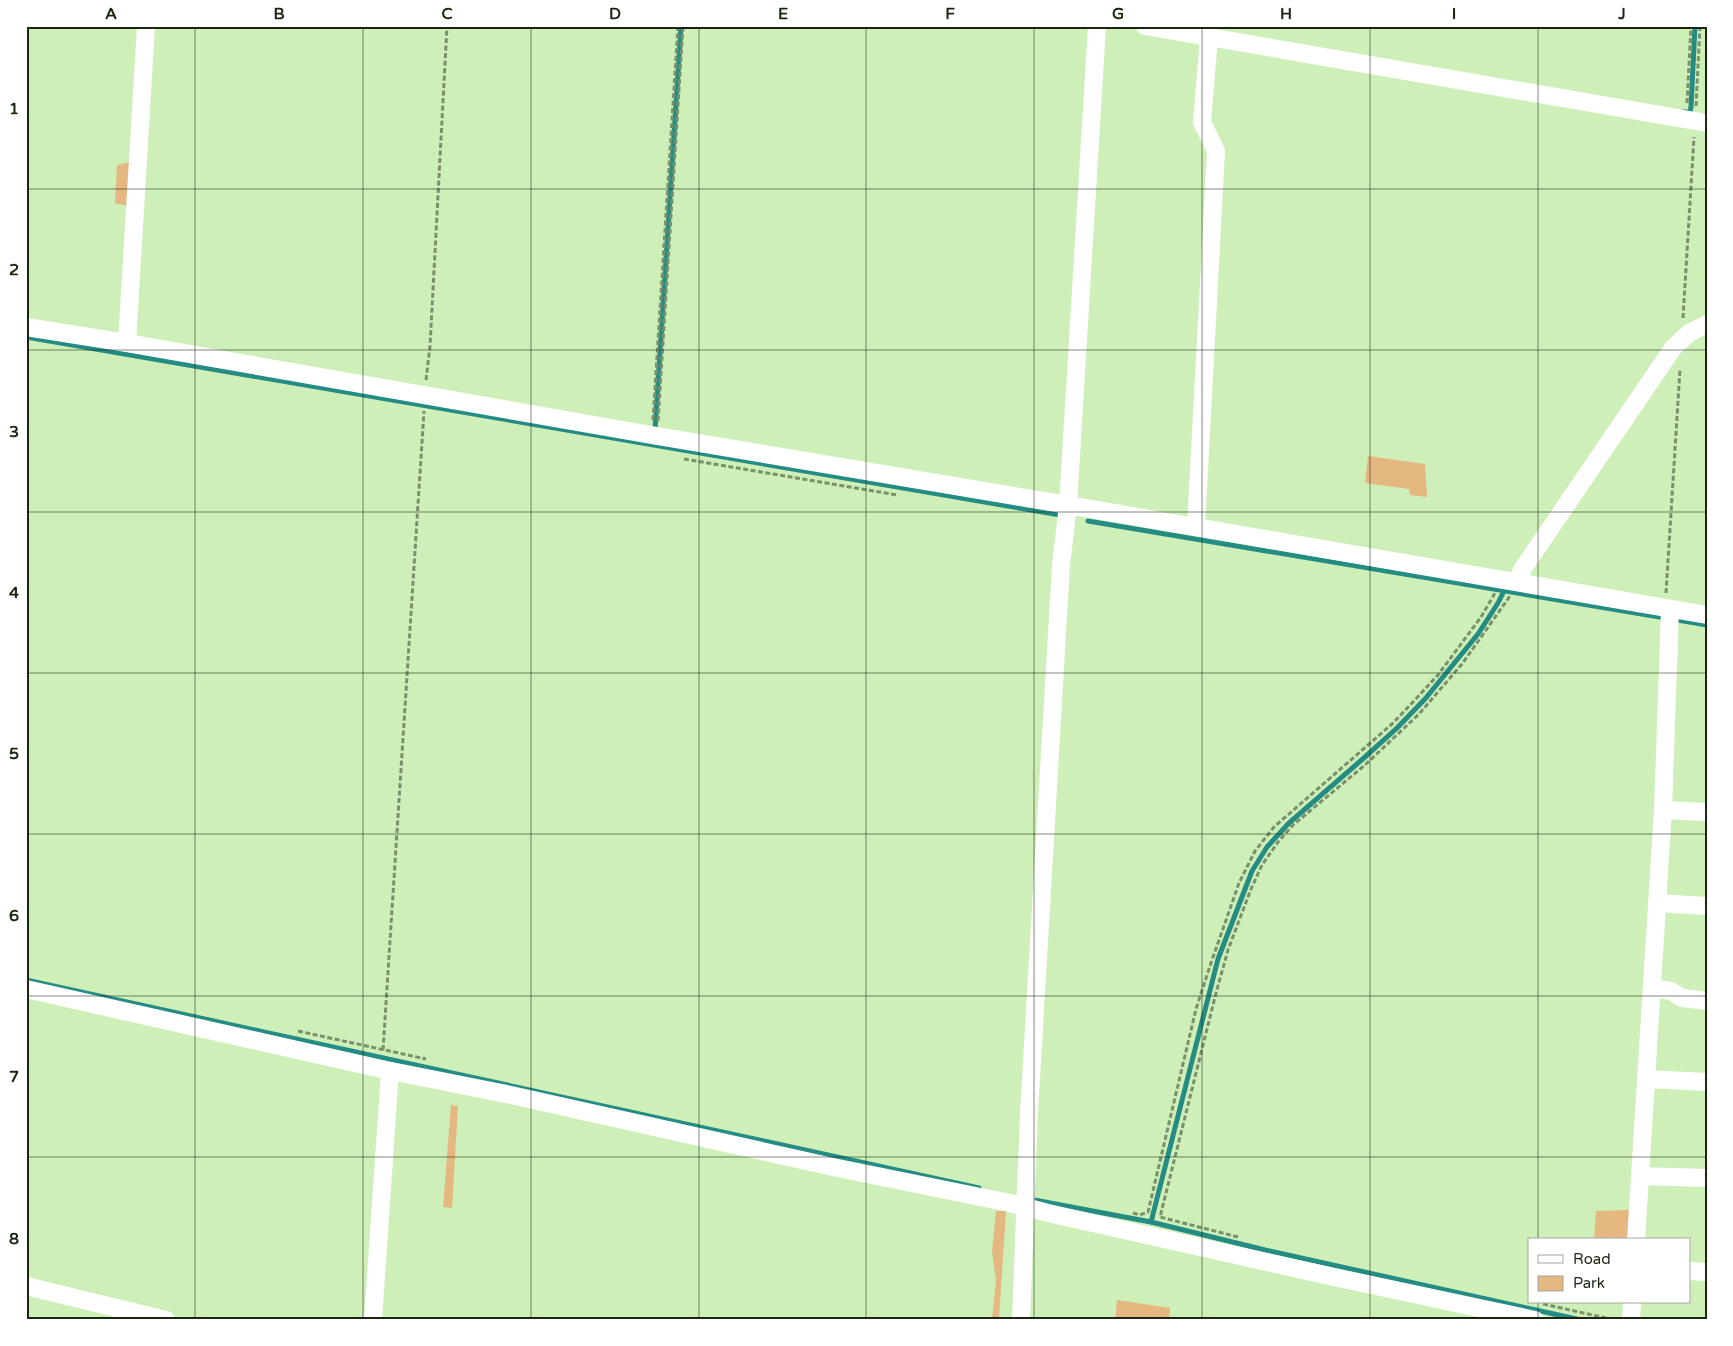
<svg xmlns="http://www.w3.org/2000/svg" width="1733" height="1346" font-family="'Varela Round',sans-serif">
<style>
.green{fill:#e4b880}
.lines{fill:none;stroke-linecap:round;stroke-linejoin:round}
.stream{stroke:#258c84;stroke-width:5}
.path{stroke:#7a906a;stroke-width:3;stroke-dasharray:5 2.5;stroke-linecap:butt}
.street{stroke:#fff;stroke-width:18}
.grid{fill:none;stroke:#1b2612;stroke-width:1;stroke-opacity:0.55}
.neatline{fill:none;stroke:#1b2612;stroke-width:2}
.grid-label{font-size:16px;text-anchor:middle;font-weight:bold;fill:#1b2612}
</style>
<rect width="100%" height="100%" fill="#ceefb8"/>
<g class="green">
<polygon points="130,162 127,206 115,203 117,165"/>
<polygon points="1368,456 1425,464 1427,497 1410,495 1409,489 1365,483"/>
<polygon points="451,1105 458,1106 452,1208 443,1207"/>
<polygon points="1630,1210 1629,1240 1594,1240 1596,1211"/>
<polygon points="996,1211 1006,1211 999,1320 992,1320 996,1280 992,1251"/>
<polygon points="1117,1300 1170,1308 1169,1320 1115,1320"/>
</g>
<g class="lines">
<g class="stream">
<polyline points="1683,112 1690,112 1691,107 1695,26"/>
<polyline points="26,337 1060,515 1060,511"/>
<polyline points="655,430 681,26"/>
<polyline points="1088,521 1707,625"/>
<polyline points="26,980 979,1188"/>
<polyline points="1029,1199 1151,1222 1265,1250 1581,1320"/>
<polyline points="1151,1222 1218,959 1252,871 1267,847 1289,823 1365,757 1397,728 1425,699 1478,634 1498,603 1507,585"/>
</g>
<g class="path">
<polyline points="1687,103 1691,26"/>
<polyline points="1696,106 1700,26"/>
<polyline points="1683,318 1694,137"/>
<polyline points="426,380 430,346 447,26"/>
<polyline points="653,420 678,26"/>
<polyline points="658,421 683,26"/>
<polyline points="684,459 897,495"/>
<polyline points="1666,593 1680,369"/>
<polyline points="298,1031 426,1059"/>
<polyline points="383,1050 424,411"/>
<polyline points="1133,1213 1140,1215 1148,1212 1196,1009 1211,963 1239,883 1255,851 1274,827 1392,724 1413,702 1438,675 1481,617 1495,593"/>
<polyline points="1238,1237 1160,1217 1216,993 1228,950 1251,889 1262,865 1278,842 1293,825 1365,765 1419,714 1462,664 1510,596"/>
<polyline points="1543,1304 1615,1320"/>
</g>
<g class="street">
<polyline points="1145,26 1707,123"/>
<polyline points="26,327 127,343 657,436 1068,505 1707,615"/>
<polyline points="127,343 146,26"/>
<polyline points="1196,527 1216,151 1202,122 1209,38"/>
<polyline points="1517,582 1522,570 1673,348 1689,333 1707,324"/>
<polyline points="1663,810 1707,812"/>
<polyline points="1657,903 1707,906"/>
<polyline points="1652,988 1671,991 1682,998 1707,1001"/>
<polyline points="26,989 386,1070 511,1095 833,1167 1010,1203 1048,1213 1334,1277 1535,1320"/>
<polyline points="1646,1079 1707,1082"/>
<polyline points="1640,1176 1707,1178"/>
<polyline points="1636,1240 1663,810 1670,609"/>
<polyline points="1689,1271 1707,1272"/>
<polyline points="26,1286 166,1320"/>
<polyline points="373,1320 390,1071"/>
<polyline points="1021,1320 1029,1113 1061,565 1068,505 1097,26"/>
<polyline points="1631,1320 1632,1302"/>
</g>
</g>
<path class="grid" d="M195 26V1320M363 26V1320M531 26V1320M699 26V1320M866 26V1320M1034 26V1320M1202 26V1320M1370 26V1320M1538 26V1240M26 189H1707M26 350H1707M26 512H1707M26 673H1707M26 834H1707M26 996H1707M26 1157H1707M1538 1302V1320"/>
<rect width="1733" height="1346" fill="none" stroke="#ffffff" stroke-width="55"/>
<rect x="1528" y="1238" width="162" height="65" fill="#ffffff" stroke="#a4a8a0"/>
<rect x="1538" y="1255" width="25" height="8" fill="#ffffff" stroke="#a4a8a0"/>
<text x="1573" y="1264" font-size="15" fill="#1b2612">Road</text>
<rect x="1538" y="1276" width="25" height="15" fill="#e4b880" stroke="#a4a8a0"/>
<text x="1573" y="1288" font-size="15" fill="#1b2612">Park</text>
<rect x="28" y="28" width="1678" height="1290" class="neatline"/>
<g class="grid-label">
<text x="111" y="19">A</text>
<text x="279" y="19">B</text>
<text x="447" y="19">C</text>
<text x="615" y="19">D</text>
<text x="783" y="19">E</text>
<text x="950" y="19">F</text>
<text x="1118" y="19">G</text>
<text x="1286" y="19">H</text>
<text x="1454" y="19">I</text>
<text x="1622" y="19">J</text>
<text x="14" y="114">1</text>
<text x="14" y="275">2</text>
<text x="14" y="437">3</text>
<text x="14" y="598">4</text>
<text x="14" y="759">5</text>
<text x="14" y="921">6</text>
<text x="14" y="1082">7</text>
<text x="14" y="1244">8</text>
</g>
</svg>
